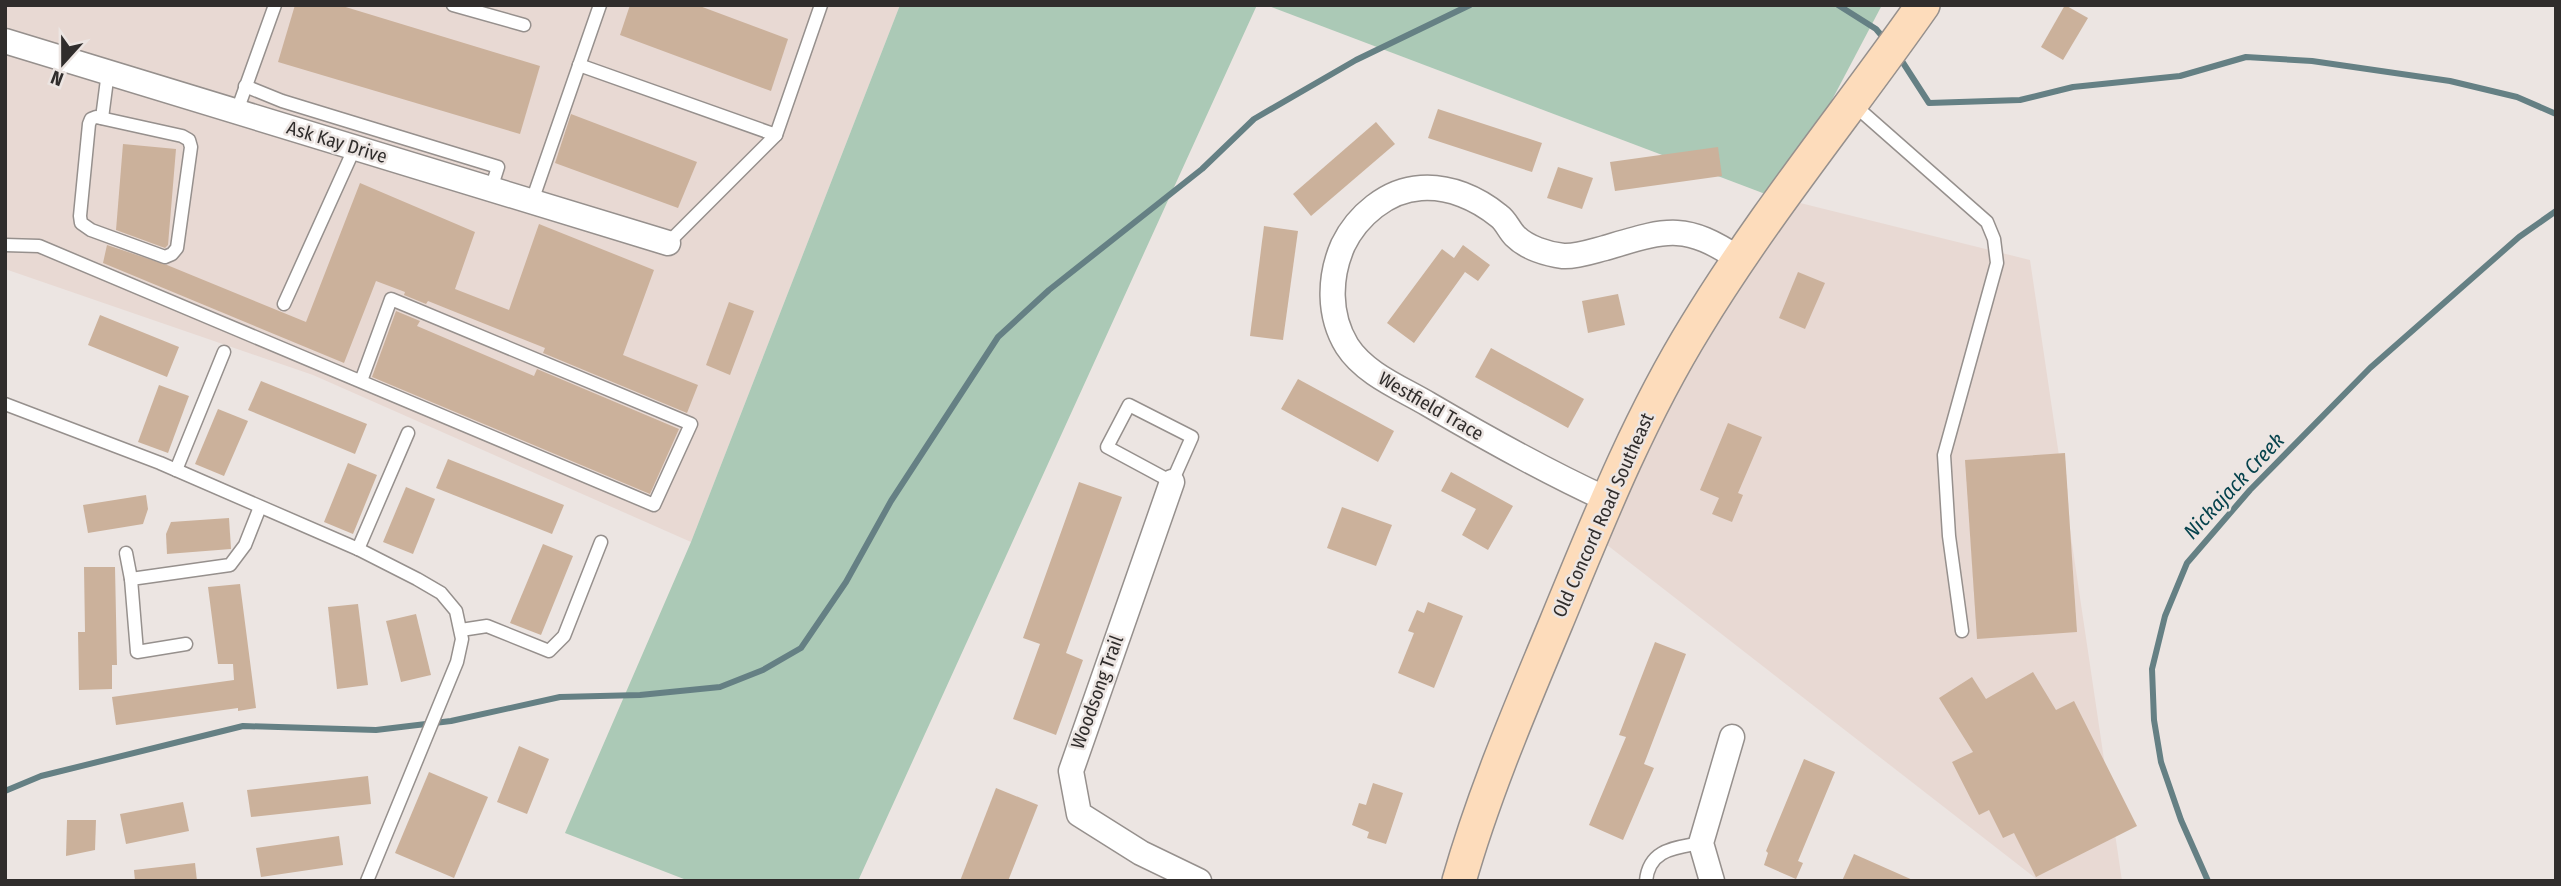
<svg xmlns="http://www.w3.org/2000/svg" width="2561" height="886" font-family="'Fira Sans Condensed',sans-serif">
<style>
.built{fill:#e8d9d3}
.green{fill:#abc9b6}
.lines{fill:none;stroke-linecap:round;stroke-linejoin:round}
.stream{stroke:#658084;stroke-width:6}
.building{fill:#cbb19b}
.lane-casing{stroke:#96908d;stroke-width:15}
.street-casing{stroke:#96908d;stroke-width:27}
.secondary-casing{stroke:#96908d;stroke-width:36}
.lane{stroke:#fff;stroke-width:12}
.street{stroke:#fff;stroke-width:24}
.secondary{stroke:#fddcbb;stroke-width:33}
.labels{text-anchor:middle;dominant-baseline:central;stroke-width:5;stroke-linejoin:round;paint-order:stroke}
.street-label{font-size:19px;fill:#302d2c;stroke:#ece5e2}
.water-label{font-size:21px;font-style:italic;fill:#06434d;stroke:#ece5e2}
</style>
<rect width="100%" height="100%" fill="#ece5e2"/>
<g class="built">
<polygon points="5,5 900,5 691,542 313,375 5,269"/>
<polygon points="1768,195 2030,260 2122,881 2039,881 1593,534"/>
</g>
<g class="green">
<polygon points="900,5 1257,5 858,881 689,881 565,833 691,542"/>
<polygon points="1266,5 1882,5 1794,172 1768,195"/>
</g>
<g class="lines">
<g class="stream">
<polyline points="1838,5 1876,29 1887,42"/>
<polyline points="1898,55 1929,103 2020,100 2073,87 2180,76 2246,57 2312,61 2450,81 2517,97 2556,114"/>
<polyline points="5,791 41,776 243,726 376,730 451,721 560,697 640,695 720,687 763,670 801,648 846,582 891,501 998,337 1049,290 1202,169 1254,119 1356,60 1470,5"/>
<polyline points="2208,881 2181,820 2161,762 2154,720 2152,669 2165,616 2187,563 2250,490 2370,368 2519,237 2556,211"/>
</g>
</g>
<g class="building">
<polygon points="295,5 339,5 540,66 520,134 278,62"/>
<polygon points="630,5 697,5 788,39 771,91 620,35"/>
<polygon points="2065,5 2088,18 2063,60 2041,47"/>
<polygon points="1438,109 1542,143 1532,172 1428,138"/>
<polygon points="571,114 697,162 678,208 555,163"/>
<polygon points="1376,122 1395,144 1311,216 1293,194"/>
<polygon points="123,144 176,149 168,245 165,248 116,230"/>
<polygon points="1718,147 1722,176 1615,191 1610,162"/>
<polygon points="1558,167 1593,178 1582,209 1547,198"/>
<polygon points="360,183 475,232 455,289 509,310 539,224 654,270 623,355 698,385 687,413 543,353 545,348 428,301 426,304 404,295 405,292 376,281 344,363 103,263 107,245 167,265 306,322"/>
<polygon points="1264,226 1298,231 1283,340 1250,336"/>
<polygon points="1463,245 1490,265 1478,281 1465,272 1414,343 1387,323 1442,249 1454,258"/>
<polygon points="1798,272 1825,283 1805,329 1779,318"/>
<polygon points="1618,294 1625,325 1588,333 1582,301"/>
<polygon points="729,302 754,311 730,375 706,365"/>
<polygon points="396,311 420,321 417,326 534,376 537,369 679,429 650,494 372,377"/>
<polygon points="100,315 179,347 167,377 88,345"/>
<polygon points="1491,348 1584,399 1568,428 1475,377"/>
<polygon points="1298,379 1394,431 1378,462 1281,409"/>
<polygon points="261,381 367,424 355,454 248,410"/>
<polygon points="159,385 189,396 168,453 138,442"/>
<polygon points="218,409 248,421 224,476 195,464"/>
<polygon points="1728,423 1762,437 1738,493 1743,495 1732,522 1712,514 1719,498 1700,490"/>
<polygon points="2065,453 2077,632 1977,639 1965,460"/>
<polygon points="448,459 564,505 552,534 436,488"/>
<polygon points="348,463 377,475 353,534 324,522"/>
<polygon points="1451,472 1513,506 1488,550 1462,535 1476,509 1441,491"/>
<polygon points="1079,482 1122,497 1066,653 1083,660 1056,735 1013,719 1040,644 1023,638"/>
<polygon points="406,487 435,499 413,554 383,542"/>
<polygon points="146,495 148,509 143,524 88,533 83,505"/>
<polygon points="1342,507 1392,525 1376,566 1327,548"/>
<polygon points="229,518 231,549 167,554 166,534 171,522"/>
<polygon points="543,544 573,556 541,635 510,623"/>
<polygon points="84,567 115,567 117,665 112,665 112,689 79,690 78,632 85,632"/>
<polygon points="240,584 256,708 238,711 238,708 116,725 112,697 234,680 233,664 218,664 208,587"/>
<polygon points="1428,602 1463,616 1434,688 1398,673 1414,633 1408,631 1417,610 1424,613"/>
<polygon points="358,604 368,685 337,689 328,607"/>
<polygon points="416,614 431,675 401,682 386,621"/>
<polygon points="1655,642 1686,654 1644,764 1654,768 1623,840 1589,825 1626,737 1619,735"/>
<polygon points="2033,672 2056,710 2074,701 2137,826 2036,877 2014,833 2003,838 1989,810 1979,815 1952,762 1973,752 1939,698 1972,677 1986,699"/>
<polygon points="519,746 549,759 527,814 497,802"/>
<polygon points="1804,759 1835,772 1798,861 1803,863 1796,879 1764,865 1768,853 1766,851"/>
<polygon points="429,772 488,797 454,878 395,853"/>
<polygon points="368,776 371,804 251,817 247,790"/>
<polygon points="1373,783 1403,793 1386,844 1367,838 1369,832 1352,825 1359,803 1366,805"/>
<polygon points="996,788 1038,805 1008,881 960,881"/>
<polygon points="183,802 189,831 126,844 120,814"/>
<polygon points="67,820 96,820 95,850 66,856"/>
<polygon points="339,836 343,865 261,877 256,848"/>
<polygon points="1854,854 1915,881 1842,881"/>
<polygon points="195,863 197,881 135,881 134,870"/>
</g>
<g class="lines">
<defs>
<g id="lane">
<polyline points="453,5 524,25"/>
<polyline points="579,65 776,135"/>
<polyline points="245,86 282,101 498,167 491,189"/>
<polyline points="1853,104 1987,222 1994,239 1997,263 1944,455 1949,536 1962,631"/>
<polyline points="237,111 275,5"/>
<polygon points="96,117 182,136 189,140 191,147 177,248 172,254 165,257 91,230 81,223 80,216 89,124 91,119"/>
<polyline points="102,118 108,72"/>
<polyline points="532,201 600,5"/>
<polyline points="668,243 776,135 821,5"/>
<polyline points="5,245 39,246 654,505 691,424 391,299 361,381"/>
<polyline points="284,304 355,147"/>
<polyline points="5,404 160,463 358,549 417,579 441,593 456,611 462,639 457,662 367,881"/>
<polygon points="1129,405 1192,437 1172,482 1107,447"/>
<polyline points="176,470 224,352"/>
<polyline points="358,549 408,433"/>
<polyline points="126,553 131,579"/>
<polyline points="461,630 487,626 549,651 564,636 601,542"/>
<polyline points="186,644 137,652 131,579 230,565 245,545 260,507"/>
<path d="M1646 881C1649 849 1675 848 1701 843"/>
</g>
<g id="street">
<polyline points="5,41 668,243"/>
<polyline points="1172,482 1071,771 1079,814 1141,853 1199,881"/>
<path d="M1606 499C1545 471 1486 438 1428 404 1401 388 1365 374 1347 346 1328 315 1329 277 1343 245 1357 216 1387 190 1421 188 1449 186 1477 198 1499 216 1506 221 1509 230 1515 236 1527 248 1547 254 1563 256 1576 257 1593 251 1605 248 1666 230 1684 222 1739 259"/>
<polyline points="1712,881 1701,843 1732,737"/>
</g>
<path id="secondary" d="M1459 881C1484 793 1521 707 1556 623 1598 521 1638 420 1696 326 1764 214 1848 112 1923 5"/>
</defs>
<use href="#lane" class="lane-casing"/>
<use href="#street" class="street-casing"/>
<use href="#secondary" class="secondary-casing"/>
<use href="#lane" class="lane"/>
<use href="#street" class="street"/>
<use href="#secondary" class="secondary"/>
</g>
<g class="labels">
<g class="street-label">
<text transform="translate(337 142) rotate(17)">Ask Kay Drive</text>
<text transform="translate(1431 406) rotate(30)">Westfield Trace</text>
<text transform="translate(1603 515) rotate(-66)">Old Concord Road Southeast</text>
<text transform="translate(1097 692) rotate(-70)">Woodsong Trail</text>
</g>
<g class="water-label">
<text transform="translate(2234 486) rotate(-47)">Nickajack Creek</text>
</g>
</g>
<rect width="2561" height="886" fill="none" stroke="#302d2c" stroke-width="14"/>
<g transform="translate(63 63) rotate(201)" stroke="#ece5e2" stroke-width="5" paint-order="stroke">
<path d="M0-5L12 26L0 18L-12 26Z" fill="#302d2c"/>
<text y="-10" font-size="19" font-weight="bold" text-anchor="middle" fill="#302d2c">N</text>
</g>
</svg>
